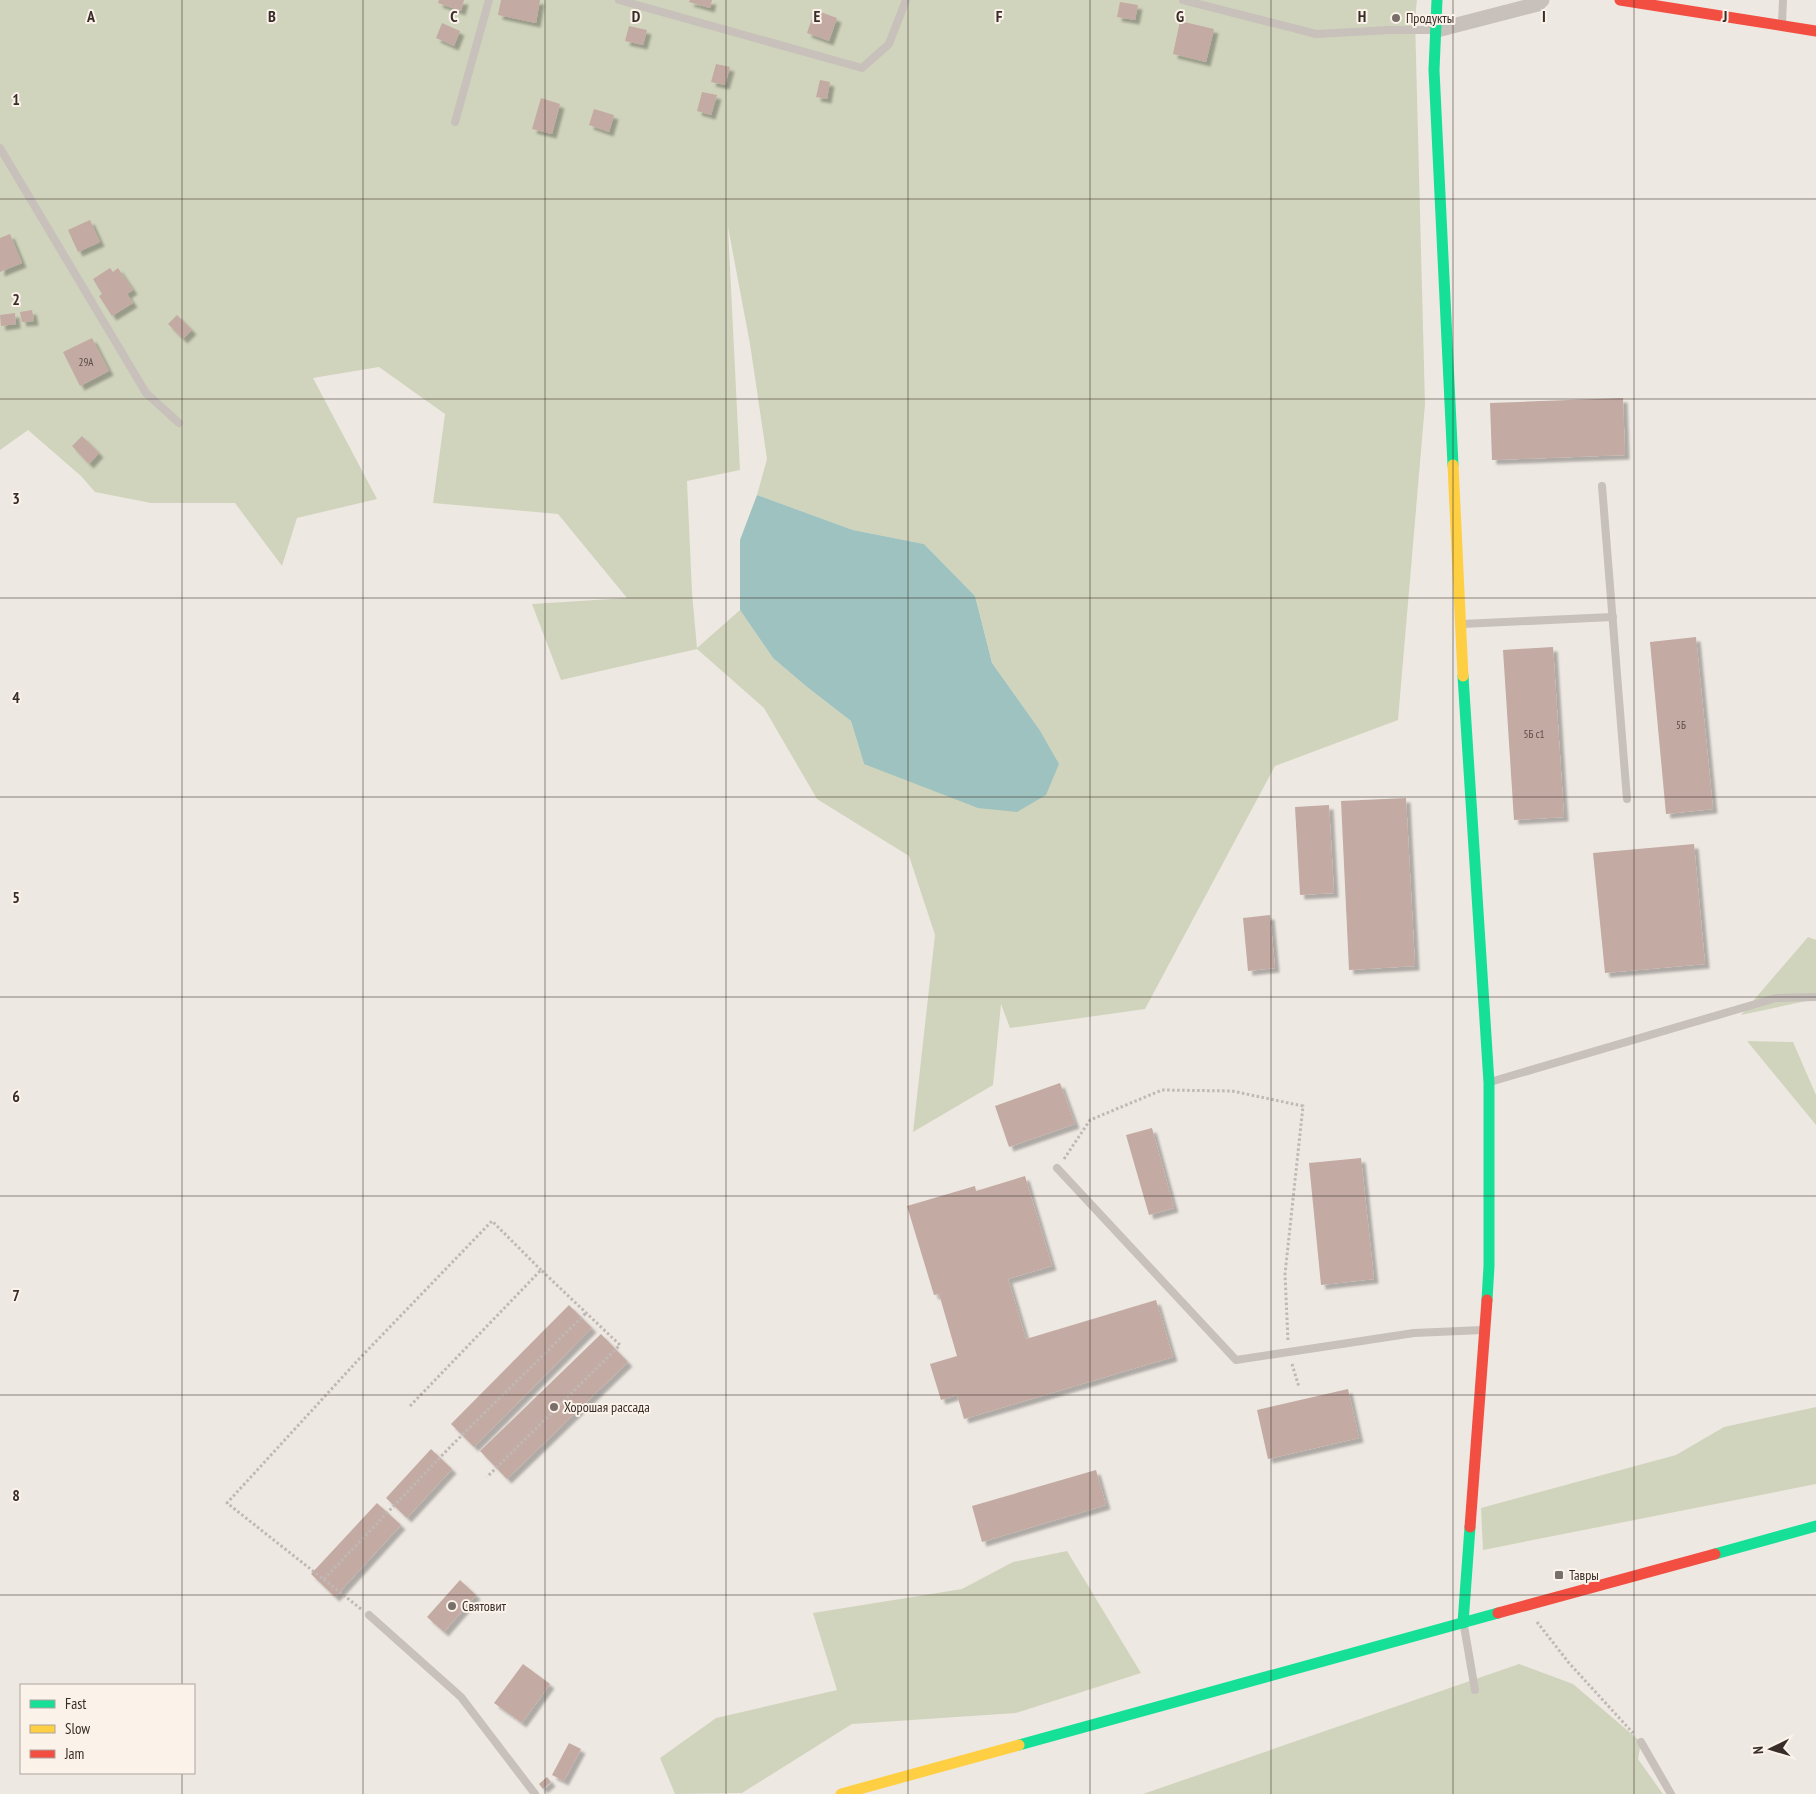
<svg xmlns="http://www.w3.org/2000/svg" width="1816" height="1794" font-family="'PT Sans Narrow',sans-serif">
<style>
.green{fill:#d1d4bc;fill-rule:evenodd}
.water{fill:#9ec2bf}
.building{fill:#c3aaa3;filter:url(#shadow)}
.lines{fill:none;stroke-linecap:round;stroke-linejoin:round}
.path{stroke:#c0b8b4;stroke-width:3;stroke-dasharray:2.5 2.5;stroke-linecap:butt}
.lane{stroke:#c7c0bb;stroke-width:8}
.street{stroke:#c7c0bb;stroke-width:15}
.fast{stroke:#16e098;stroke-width:11}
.slow{stroke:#ffcf43;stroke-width:11}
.jam{stroke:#f24e42;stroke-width:11}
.grid{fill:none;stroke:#392d29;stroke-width:1;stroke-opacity:0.55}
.poi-dot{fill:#786e6a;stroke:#fbf2ea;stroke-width:2}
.labels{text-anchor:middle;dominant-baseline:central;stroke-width:4;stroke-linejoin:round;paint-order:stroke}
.number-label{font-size:11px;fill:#5c4c48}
.poi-label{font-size:14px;fill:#392d29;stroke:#fbf2ea;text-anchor:start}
.grid-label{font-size:16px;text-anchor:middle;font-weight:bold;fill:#392d29;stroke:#fbf2ea;stroke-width:4;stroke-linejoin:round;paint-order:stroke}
</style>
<defs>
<filter id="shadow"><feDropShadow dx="4.5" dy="4.5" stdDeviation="1" flood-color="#0004"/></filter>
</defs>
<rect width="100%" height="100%" fill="#eee8e2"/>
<g class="green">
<path d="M0 0H1417L1415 18 1425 404 1398 720 1275 766 1145 1009 1010 1028 1001 1004 993 1085 913 1132 935 935 909 856 817 799 764 708 697 649 561 680 532 604 627 598 558 514 433 503 445 414 379 367 313 378 377 499 297 518 282 566 235 503H151L95 492 81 476 28 430 0 450ZM728 227 750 344 767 459 757 495 853 530 924 544 975 596 992 663 1039 729 864 764 851 721 807 687 773 658 740 610 697 648 692 593 687 481 740 470Z"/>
<polygon points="1808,937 1816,940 1816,999 1741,1015"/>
<polygon points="1747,1041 1793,1042 1816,1095 1816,1125"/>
<polygon points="1816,1407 1816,1484 1483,1550 1481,1508 1676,1455 1724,1427"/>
<polygon points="1067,1551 1141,1673 1016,1713 852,1724 742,1793 675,1794 660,1758 716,1718 837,1690 813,1613 962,1589 1013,1562"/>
<polygon points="1519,1664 1573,1684 1641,1742 1638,1759 1663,1794 1143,1794"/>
</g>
<polygon class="water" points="757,495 853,530 924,544 975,596 992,663 1039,729 1059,764 1046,795 1017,812 978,808 864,764 851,721 807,687 773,658 740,610 740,540"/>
<g class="building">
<polygon points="439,0 464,0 461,11 438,3"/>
<polygon points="501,0 540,0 536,23 498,15"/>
<polygon points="690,0 712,0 710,8 689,2"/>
<polygon points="1120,2 1138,5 1135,20 1117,17"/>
<polygon points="815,10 837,18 829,41 807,33"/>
<polygon points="1180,21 1214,29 1206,62 1173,54"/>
<polygon points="442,23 460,31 454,46 436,38"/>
<polygon points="629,26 647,30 643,45 625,41"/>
<polygon points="716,64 730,67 725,85 711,82"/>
<polygon points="820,80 830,82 827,99 816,97"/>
<polygon points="702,92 717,95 711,115 697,111"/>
<polygon points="541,98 560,104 552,134 532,129"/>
<polygon points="594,109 614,115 609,132 589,125"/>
<polygon points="90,220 100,242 78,252 68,230"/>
<polygon points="10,234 22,263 0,272 0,238"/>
<polygon points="110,268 113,272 118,268 133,290 127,294 133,303 112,316 99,296 102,294 93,279"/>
<polygon points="32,310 34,321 22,322 20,312"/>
<polygon points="15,313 16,324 1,326 0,315"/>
<polygon points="177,315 192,330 183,339 168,324"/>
<polygon points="92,338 109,371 80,386 63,352"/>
<polygon points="1623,398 1625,455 1492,460 1490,403"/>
<polygon points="82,436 99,453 89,464 72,446"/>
<polygon points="1696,637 1713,809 1666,814 1650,642"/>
<polygon points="1553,647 1564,817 1514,820 1503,650"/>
<polygon points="1406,798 1415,966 1349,970 1341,801"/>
<polygon points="1329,805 1334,893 1300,895 1295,807"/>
<polygon points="1694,844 1705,964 1605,973 1593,853"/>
<polygon points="1270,915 1275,968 1248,971 1243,918"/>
<polygon points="1060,1083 1075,1124 1009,1147 995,1106"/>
<polygon points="1152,1128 1174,1208 1149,1215 1126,1135"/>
<polygon points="1361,1158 1374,1279 1321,1285 1309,1163"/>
<polygon points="1025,1176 1052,1266 1008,1279 1026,1339 1156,1300 1173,1357 964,1419 957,1395 941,1400 930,1364 957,1356 939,1294 934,1295 907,1206 975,1186 976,1191"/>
<polygon points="569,1305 592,1328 474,1447 451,1424"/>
<polygon points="601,1334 628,1362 507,1479 480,1451"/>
<polygon points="1348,1389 1359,1438 1268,1459 1257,1410"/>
<polygon points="431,1449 452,1469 407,1518 386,1498"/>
<polygon points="1096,1470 1106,1505 982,1542 972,1506"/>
<polygon points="377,1503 401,1525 335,1597 311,1574"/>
<polygon points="460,1580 476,1595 444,1632 427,1617"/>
<polygon points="523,1664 550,1684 522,1723 494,1703"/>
<polygon points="569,1743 581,1749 564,1781 552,1775"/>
<polygon points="547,1777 551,1782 543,1789 539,1784"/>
</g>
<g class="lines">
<g class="path">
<polyline points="1064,1159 1090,1120 1162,1090 1232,1091 1303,1106 1285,1274 1288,1341"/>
<polyline points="1292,1364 1299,1387"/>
<polyline points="410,1406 541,1270 620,1345 487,1477"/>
<polyline points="324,1579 452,1445 586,1313"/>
<polyline points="361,1609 227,1503 359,1359 492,1221 541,1270"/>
<polyline points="1537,1622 1569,1663 1633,1733"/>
</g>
<g class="lane">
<polyline points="619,0 862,68 889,44 906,0"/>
<polyline points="1183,0 1316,34 1390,30 1434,30"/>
<polyline points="1782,23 1783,0"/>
<polyline points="455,122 489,0"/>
<polyline points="0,148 146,393 179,423"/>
<polyline points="1602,486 1627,799"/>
<polyline points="1462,624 1613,617"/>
<polyline points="1490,1082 1776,998 1816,997"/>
<polyline points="1057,1168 1236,1360 1414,1333 1483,1330"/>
<polyline points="369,1615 461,1697 535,1794"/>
<polyline points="1464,1626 1475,1690"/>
<polyline points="1641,1742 1671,1794"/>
</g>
<polyline class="street" points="1437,30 1538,4 1542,0"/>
<g class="fast">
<polyline points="1437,0 1434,70 1453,465"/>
<polyline points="1463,676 1489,1083 1489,1266 1487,1300"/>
<polyline points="1715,1554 1816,1526"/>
<polyline points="1463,1623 1470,1527"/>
<polyline points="1019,1745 1498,1613"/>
</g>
<g class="slow">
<polyline points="1453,465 1463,676"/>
<polyline points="841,1794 1019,1745"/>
</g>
<g class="jam">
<polyline points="1620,0 1816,31"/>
<polyline points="1470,1527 1487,1300"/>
<polyline points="1498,1613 1715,1554"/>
</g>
</g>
<path class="grid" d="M182 0V1685M363 0V1794M545 0V1794M726 0V1794M908 0V1794M1090 0V1794M1271 0V1794M1453 0V1794M1634 0V1794M0 199H1816M0 399H1816M0 598H1816M0 797H1816M0 997H1816M0 1196H1816M0 1395H1816M0 1595H1816M182 1773V1794"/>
<g class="poi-dot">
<circle cx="1396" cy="18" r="5"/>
<circle cx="554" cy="1407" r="5"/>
<rect x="1554" y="1570" width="10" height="10" rx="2.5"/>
<circle cx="452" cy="1606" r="5"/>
</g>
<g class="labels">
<g class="number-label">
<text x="86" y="362">29А</text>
<text x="1681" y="725">5Б</text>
<text x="1534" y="734">5Б с1</text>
</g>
<g class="poi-label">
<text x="1406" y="18">Продукты</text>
<text x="564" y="1407">Хорошая рассада</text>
<text x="1569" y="1575">Тавры</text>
<text x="462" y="1606">Святовит</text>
</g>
</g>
<g class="grid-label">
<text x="91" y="22">A</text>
<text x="272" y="22">B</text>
<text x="454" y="22">C</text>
<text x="636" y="22">D</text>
<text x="817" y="22">E</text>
<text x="999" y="22">F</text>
<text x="1180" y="22">G</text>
<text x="1362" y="22">H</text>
<text x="1544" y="22">I</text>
<text x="1725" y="22">J</text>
<text x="16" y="105">1</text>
<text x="16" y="305">2</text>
<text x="16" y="504">3</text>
<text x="16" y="703">4</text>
<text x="16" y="903">5</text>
<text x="16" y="1102">6</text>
<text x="16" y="1301">7</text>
<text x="16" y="1501">8</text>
</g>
<rect x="20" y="1684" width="175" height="90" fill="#fbf2ea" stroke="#ada39d"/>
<rect x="30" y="1700" width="25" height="8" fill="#16e098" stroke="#ada39d"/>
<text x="65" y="1709" font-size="15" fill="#392d29">Fast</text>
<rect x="30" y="1725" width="25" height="8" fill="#ffcf43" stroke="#ada39d"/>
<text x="65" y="1734" font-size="15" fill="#392d29">Slow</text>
<rect x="30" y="1750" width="25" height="8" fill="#f24e42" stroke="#ada39d"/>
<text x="65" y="1759" font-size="15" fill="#392d29">Jam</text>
<g transform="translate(1771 1749) rotate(265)" stroke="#fbf2ea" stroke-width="4" paint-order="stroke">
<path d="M0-4L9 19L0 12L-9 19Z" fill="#392d29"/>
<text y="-8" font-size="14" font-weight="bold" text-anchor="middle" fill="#392d29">N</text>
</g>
</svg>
